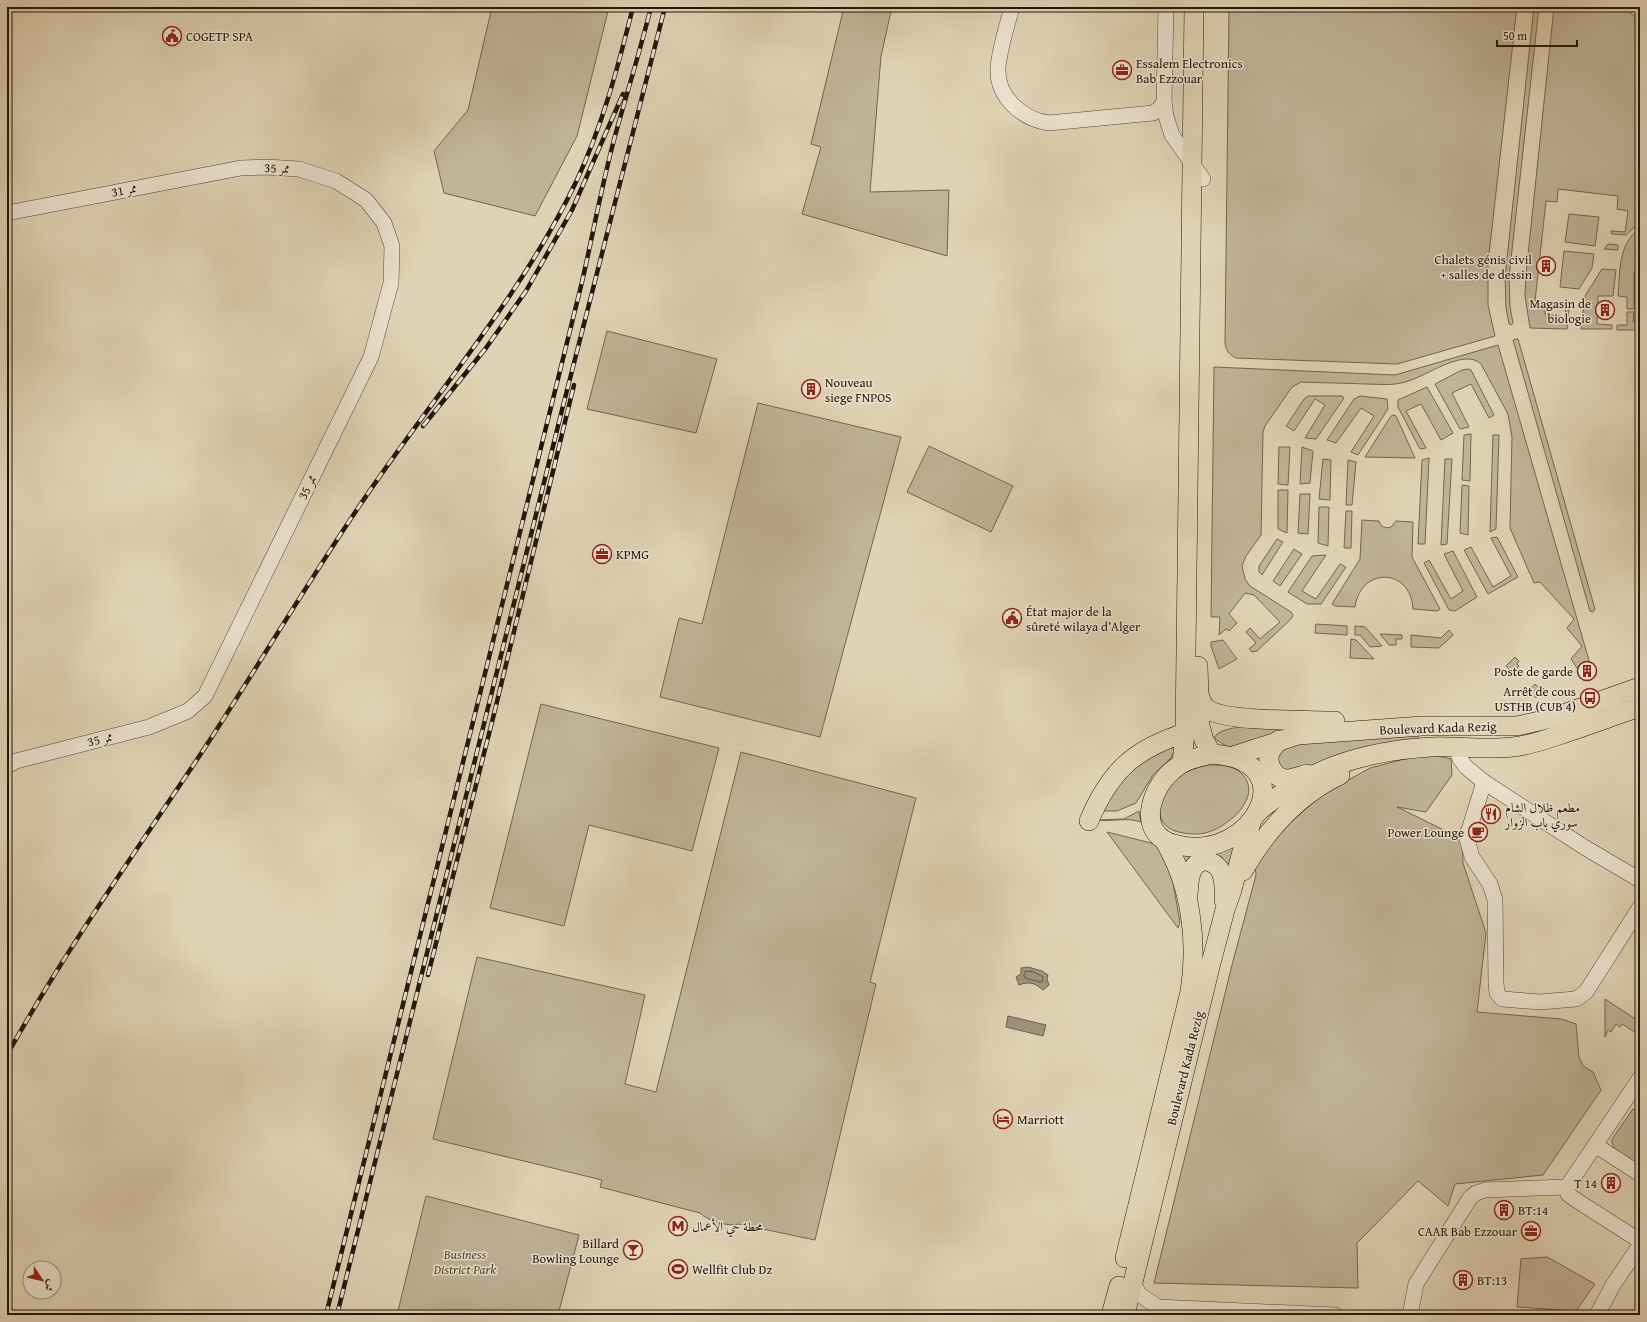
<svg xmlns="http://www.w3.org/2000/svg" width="1647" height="1322" font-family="'Gentium Book Plus',Amiri,serif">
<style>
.green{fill:#c0b398;stroke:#706552}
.water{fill:#9f937c;stroke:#6d614f}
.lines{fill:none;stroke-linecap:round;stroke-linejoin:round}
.shore{stroke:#605544;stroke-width:1}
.minor-casing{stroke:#514636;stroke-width:16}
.major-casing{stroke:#21170c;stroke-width:20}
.minor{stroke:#ebe2cf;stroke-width:15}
.major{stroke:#e0d3b5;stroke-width:19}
.rail-casing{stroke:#21170c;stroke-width:4.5}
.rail{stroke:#ebe2cf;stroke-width:3;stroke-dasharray:9;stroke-linecap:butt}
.labels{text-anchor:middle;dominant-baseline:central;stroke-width:3;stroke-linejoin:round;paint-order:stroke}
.poi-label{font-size:13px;fill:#21170c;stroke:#ebe2cf;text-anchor:start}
.street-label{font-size:13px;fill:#21170c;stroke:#ebe2cf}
.park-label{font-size:13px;font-style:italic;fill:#514636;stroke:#ebe2cf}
</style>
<rect width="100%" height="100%" fill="#e0d3b5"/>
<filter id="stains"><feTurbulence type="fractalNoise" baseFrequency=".005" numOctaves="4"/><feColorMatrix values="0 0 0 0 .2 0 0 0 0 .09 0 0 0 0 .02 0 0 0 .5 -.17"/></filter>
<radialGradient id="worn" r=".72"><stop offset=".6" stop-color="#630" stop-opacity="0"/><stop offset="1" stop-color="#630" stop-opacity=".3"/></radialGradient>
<g class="green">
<polygon points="492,7 609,7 577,136 535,216 444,193 434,151 468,110"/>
<polygon points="844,7 892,7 881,56 870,192 949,190 947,256 802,214 821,147 811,144"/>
<path d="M1229 7H1517L1488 263V305L1495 336 1397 364 1236 358C1229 354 1226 351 1225 343Z"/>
<polygon points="1534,7 1539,7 1509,277 1510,307 1513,323 1511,325 1509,324 1506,308 1505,277"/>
<polygon points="1554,7 1622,7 1640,20 1640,222 1626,235 1612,234 1611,231 1625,232 1628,211 1617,209 1618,196 1558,189 1557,202 1546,201 1535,301 1546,302 1545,314 1565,317 1566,304 1569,309 1567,329 1530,328 1525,296 1526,274"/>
<polygon points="1569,214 1599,217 1595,246 1565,242"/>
<path d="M1640 228V255L1636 272H1634V309H1627V297L1618 296C1620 271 1618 244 1640 228Z"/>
<polygon points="1608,244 1618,245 1618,250 1604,249"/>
<polygon points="1564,251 1594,254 1592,268 1579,289 1560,287"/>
<polygon points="1602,269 1616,270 1613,296 1598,296 1597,324 1612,325 1612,329 1581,329 1585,296"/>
<polygon points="1627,312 1634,312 1633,322 1640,322 1640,330 1617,330 1617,325 1627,325"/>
<polygon points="607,331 717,359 696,433 587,409"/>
<polygon points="1515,339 1518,339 1595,609 1593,612 1590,611 1513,340"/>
<path d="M1498 345 1590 664 1577 668 1571 659 1582 646 1567 628 1574 619 1540 582 1534 583 1510 528 1512 437 1508 414 1481 364C1464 347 1424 378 1405 382 1392 386 1378 384 1365 384 1344 383 1323 383 1301 382L1292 387 1265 426 1263 432 1261 535 1246 556 1242 566 1245 579 1250 586 1291 612 1293 615 1291 619 1257 651 1252 652 1249 649 1256 643 1246 632 1250 628 1260 639 1280 622 1254 595 1245 593 1229 614 1237 623 1229 631 1226 629 1219 635 1220 617H1211L1214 367 1395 375Z"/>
<polygon points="1469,369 1471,370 1494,415 1489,418 1471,384 1452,393 1469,427 1460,429 1435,384 1462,370"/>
<polygon points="1427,387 1453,433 1441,440 1421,404 1406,411 1426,448 1420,449 1398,407 1398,400"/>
<polygon points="1308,396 1342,396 1344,398 1316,439 1305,438 1325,405 1315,399 1294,431 1286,426 1304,399"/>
<polygon points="1360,396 1387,399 1388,409 1358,455 1351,452 1374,416 1361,408 1336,443 1327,440 1354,399"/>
<polygon points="758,403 901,437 820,737 660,697 679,618 702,624"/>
<polygon points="1394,415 1396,416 1415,458 1365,457 1391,416"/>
<polygon points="1471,434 1470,481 1462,480 1464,435"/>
<polygon points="1493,435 1499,435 1496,529 1490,532"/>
<polygon points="929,446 1013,486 991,532 907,492"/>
<polygon points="1279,447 1290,447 1288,485 1278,484"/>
<polygon points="1302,447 1313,451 1310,483 1300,484"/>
<polygon points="1429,458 1425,544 1418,544 1422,460"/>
<polygon points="1323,459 1331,460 1330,500 1319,499"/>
<polygon points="1445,459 1452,459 1447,544 1441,545"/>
<polygon points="1348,460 1356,462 1352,505 1346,505"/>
<polygon points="1462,485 1469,486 1468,535 1460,533"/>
<polygon points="1278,490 1288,490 1287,533 1278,529"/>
<polygon points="1300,494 1310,494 1308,534 1298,533"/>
<polygon points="1319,507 1329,507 1328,546 1318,543"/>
<polygon points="1346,511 1352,511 1351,548 1344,548"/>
<path d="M1362 520 1379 521C1381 527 1385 529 1391 527L1396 521 1413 522 1412 557 1440 609 1438 611 1413 609C1411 568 1361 566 1355 607L1335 606 1332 604 1360 559Z"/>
<polygon points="1497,537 1518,577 1488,594 1464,550 1471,547 1493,587 1511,576 1491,538"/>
<polygon points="1277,539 1283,542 1262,575 1259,572 1259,566"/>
<polygon points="1294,549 1302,554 1280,586 1273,581"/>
<polygon points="1453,551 1477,597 1455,611 1449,610 1424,563 1429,560 1451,599 1463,591 1444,554"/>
<polygon points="1326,555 1302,591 1316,599 1340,564 1346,567 1321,604 1307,604 1288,592 1312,556"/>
<polygon points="1316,624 1347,626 1347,635 1315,633"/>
<polygon points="1355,626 1365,627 1382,646 1370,647 1360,635 1355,635"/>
<polygon points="1449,630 1453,635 1439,648 1411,647 1411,635 1441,638"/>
<polygon points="1380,634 1402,635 1402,639 1396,639 1396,645 1389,645"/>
<polygon points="1351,639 1356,640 1374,659 1350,658"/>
<polygon points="1223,640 1237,659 1219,669 1211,646 1211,642"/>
<polygon points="1515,657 1519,661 1517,664 1519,666 1513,673 1506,666"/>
<polygon points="1535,684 1538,687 1540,685 1544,689 1536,698 1529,691"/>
<polygon points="541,704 719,748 692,851 589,825 564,926 490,908"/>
<path d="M1245 726 1308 727 1229 748 1214 738C1218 729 1236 728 1245 726Z"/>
<polygon points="1418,735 1418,740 1295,774 1279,770 1277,749 1281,745"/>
<polygon points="1175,740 1174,751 1171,758 1153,775 1136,803 1117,811 1100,811 1114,779"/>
<path d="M741 752 916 798 870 982 876 984 815 1240 739 1224C728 1227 708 1221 700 1213L600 1187 602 1180 433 1139 477 957 645 995 625 1084 656 1092Z"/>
<polygon points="1438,756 1451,759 1452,775 1426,812 1397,807 1462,839 1463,863 1486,933 1477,1012 1561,1019 1576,1024 1579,1057 1583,1066 1593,1072 1601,1090 1543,1175 1455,1184 1448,1206 1418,1181 1357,1243 1358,1288 1154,1283 1232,965 1256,875 1255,862 1284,828 1323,794 1370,768 1412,757"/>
<path d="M1208 765C1218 765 1232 765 1240 772 1266 795 1228 828 1205 833 1196 835 1185 834 1175 831 1152 823 1158 796 1172 782 1182 772 1195 768 1208 765Z"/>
<path d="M1139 811 1141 822C1127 817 1111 822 1096 820L1124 819Z"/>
<polygon points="1107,832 1155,844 1162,850 1173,883 1180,922 1178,928"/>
<polygon points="1243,834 1226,873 1186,865 1176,848"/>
<polygon points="1605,999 1640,1022 1640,1035 1622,1024 1620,1027 1616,1024 1611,1032 1608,1030 1605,1037"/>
<path d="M1633 1109 1640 1113V1155L1634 1163C1626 1158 1611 1151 1612 1139Z"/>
<polygon points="426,1196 579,1235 558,1315 397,1315"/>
<polygon points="1547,1257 1595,1284 1576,1311 1517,1307 1521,1259"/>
</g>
<g class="water">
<path d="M1028 967 1042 971 1048 975 1047 979 1049 985 1043 990C1035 983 1029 981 1019 985L1016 977 1021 974V968Z"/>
<polygon points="1008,1016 1046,1025 1043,1036 1006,1027"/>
</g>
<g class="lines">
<polygon class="shore" points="1026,971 1034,972 1043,977 1042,982 1040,982 1025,978 1024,976"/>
<defs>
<g id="minor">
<path d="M1012 7C1007 26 1000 47 998 67 996 97 1022 119 1049 123L1153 113 1159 109 1164 102 1166 7"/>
<polyline points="1164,102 1166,116 1172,135 1203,179"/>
<polyline points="7,213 241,168 266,167 299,169 336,181 366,200 384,223 392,246 391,283 371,357 205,696 188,711 149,727 16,761 7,766"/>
<polyline points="1457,748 1460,759 1466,767 1484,782 1584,847 1640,880"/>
<polyline points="1484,782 1469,830 1466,835 1472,857 1490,884 1495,900 1496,983 1497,993 1502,999 1540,1002 1576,999 1586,992 1640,907"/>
<polyline points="1595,1145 1640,1174"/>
<polyline points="1567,1187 1640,1078"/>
<polyline points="1133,1282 1139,1294 1158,1307 1335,1315"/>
<polyline points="1410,1315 1416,1284 1470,1198 1476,1193 1485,1190 1567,1187 1568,1194 1573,1198 1640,1241"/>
<polyline points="1597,1315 1613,1285 1640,1245"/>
</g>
<g id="major">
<polyline points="1198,666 1200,726 1204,740 1212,754"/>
<path d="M1199 695C1201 701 1203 707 1209 710 1229 722 1308 720 1335 721"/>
<path d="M1279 740C1276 744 1272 748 1270 753 1266 763 1274 778 1286 779 1292 779 1300 776 1307 774"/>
<path d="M1212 754C1307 760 1253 863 1178 845 1174 844 1168 843 1164 840 1138 824 1154 785 1173 770 1184 760 1198 757 1212 754Z"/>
<polyline points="1233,756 1298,735 1422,726 1517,726 1552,718 1640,687"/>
<polyline points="1182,763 1185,733 1194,7"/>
<path d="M1258 812C1308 768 1365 751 1431 747 1458 746 1485 750 1513 747 1532 745 1550 738 1568 732 1592 724 1616 715 1640 707"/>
<path d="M1089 821C1110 771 1134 749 1185 733"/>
<path d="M1243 871C1266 831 1298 795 1340 775"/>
<path d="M1188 895C1189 886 1188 875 1194 867 1203 855 1219 863 1222 875 1225 883 1224 892 1224 900"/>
<path d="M1125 1258 1190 992C1198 941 1191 885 1164 840"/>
<polyline points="1111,1315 1119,1286"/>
<polyline points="1125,1315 1211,963 1225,910 1232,890 1241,855 1251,823"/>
</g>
</defs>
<use href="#minor" class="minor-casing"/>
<use href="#major" class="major-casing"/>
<use href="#minor" class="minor"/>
<use href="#major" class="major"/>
<defs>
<g id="rail">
<polyline points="423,426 486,348 526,291 572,210 623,94"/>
<polyline points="428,975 493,718 574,385"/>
<path d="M7 1055C66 949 137 850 204 749 257 668 306 585 360 505 431 399 521 297 576 182 602 127 618 67 633 7"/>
<path d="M326 1315 582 282C593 234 602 184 615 136 627 93 640 51 651 7"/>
<polyline points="337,1315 562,410 665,7"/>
</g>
</defs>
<use href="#rail" class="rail-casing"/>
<use href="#rail" class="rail"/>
</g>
<defs>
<symbol id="civic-ring" viewBox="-11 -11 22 22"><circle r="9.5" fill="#ebe2cf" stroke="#8f2418" stroke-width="1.5"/><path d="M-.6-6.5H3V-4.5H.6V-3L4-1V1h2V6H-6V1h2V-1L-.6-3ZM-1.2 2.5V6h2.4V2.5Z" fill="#8f2418"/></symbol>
<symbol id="office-ring" viewBox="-11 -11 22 22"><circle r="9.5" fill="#ebe2cf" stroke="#8f2418" stroke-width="1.5"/><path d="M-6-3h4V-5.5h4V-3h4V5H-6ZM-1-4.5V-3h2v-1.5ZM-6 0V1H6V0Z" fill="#8f2418"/></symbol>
<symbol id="building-ring" viewBox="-11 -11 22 22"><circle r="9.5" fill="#ebe2cf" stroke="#8f2418" stroke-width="1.5"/><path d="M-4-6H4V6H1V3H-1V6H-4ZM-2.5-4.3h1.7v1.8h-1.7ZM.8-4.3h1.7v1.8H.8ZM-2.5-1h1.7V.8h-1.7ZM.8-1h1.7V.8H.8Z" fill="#8f2418"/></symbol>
<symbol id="bus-ring" viewBox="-11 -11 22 22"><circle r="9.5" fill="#ebe2cf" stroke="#8f2418" stroke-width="1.5"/><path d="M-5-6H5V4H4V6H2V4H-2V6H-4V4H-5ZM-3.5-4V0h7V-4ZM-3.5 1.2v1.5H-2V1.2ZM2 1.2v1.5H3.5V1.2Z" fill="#8f2418"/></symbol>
<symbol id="restaurant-ring" viewBox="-11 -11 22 22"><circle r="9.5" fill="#ebe2cf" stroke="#8f2418" stroke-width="1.5"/><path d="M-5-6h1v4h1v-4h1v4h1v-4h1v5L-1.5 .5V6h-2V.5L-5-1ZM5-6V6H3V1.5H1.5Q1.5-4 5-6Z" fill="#8f2418"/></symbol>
<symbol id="cafe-ring" viewBox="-11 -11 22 22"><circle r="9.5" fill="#ebe2cf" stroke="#8f2418" stroke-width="1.5"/><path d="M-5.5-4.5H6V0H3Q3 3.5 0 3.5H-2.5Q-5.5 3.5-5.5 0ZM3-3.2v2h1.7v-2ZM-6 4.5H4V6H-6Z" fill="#8f2418"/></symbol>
<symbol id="hotel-ring" viewBox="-11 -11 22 22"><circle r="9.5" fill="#ebe2cf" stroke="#8f2418" stroke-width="1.5"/><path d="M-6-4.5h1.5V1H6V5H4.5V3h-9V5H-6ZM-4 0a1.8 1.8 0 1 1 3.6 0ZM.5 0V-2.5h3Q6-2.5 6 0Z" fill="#8f2418"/></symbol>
<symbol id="metro-ring" viewBox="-11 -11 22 22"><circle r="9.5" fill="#ebe2cf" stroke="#8f2418" stroke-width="1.5"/><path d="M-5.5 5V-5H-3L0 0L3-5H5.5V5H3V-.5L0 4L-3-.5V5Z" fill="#8f2418"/></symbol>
<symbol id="bar-ring" viewBox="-11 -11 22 22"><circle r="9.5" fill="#ebe2cf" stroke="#8f2418" stroke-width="1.5"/><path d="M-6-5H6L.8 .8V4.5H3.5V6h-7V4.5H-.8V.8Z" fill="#8f2418"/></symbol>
<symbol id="stadium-ring" viewBox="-11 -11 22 22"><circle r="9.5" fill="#ebe2cf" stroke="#8f2418" stroke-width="1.5"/><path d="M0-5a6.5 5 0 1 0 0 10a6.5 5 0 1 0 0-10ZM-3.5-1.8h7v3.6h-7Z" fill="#8f2418"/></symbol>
</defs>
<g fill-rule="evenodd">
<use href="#civic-ring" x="161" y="25" width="22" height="22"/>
<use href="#office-ring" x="1111" y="59" width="22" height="22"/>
<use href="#building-ring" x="1535" y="255" width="22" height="22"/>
<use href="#building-ring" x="1594" y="299" width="22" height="22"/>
<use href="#building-ring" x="800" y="378" width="22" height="22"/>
<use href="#office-ring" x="591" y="543" width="22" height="22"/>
<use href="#civic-ring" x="1001" y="607" width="22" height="22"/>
<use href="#building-ring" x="1576" y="660" width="22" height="22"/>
<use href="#bus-ring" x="1579" y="687" width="22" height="22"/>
<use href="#restaurant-ring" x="1480" y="803" width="22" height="22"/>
<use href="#cafe-ring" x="1467" y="821" width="22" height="22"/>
<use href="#hotel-ring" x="992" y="1108" width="22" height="22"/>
<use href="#building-ring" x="1600" y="1172" width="22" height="22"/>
<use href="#building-ring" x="1493" y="1199" width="22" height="22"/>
<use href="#metro-ring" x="667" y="1215" width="22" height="22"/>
<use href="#office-ring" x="1520" y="1220" width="22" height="22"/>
<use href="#bar-ring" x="622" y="1239" width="22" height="22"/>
<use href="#stadium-ring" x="667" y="1258" width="22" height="22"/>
<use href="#building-ring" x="1452" y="1269" width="22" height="22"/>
</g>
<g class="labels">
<g class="poi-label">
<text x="186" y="36">COGETP SPA</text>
<text x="1136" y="63">Essalem Electronics<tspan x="1136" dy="15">Bab Ezzouar</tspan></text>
<text x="1532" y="259" text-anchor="end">Chalets génis civil<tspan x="1532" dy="15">+ salles de dessin</tspan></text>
<text x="1591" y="303" text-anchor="end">Magasin de<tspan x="1591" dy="15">biologie</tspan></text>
<text x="825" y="382">Nouveau<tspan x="825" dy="15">siege FNPOS</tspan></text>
<text x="616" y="554">KPMG</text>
<text x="1026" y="611">État major de la<tspan x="1026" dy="15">sûreté wilaya d’Alger</tspan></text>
<text x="1573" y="671" text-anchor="end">Poste de garde</text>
<text x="1576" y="691" text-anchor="end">Arrêt de cous<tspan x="1576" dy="15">USTHB (CUB 4)</tspan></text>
<text x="1505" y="807">مطعم ظلال الشام<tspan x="1505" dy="15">سوري باب الزوار</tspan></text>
<text x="1464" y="832" text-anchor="end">Power Lounge</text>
<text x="1017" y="1119">Marriott</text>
<text x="1597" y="1183" text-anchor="end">T 14</text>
<text x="1518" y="1210">BT:14</text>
<text x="692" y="1226">محطة حي الأعمال</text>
<text x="1517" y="1231" text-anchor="end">CAAR Bab Ezzouar</text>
<text x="619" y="1243" text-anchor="end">Billard<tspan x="619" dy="15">Bowling Lounge</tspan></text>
<text x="692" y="1269">Wellfit Club Dz</text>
<text x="1477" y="1280">BT:13</text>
</g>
<g class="street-label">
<text transform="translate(277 168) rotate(2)">ممر 35</text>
<text transform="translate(124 190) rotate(-11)">ممر 31</text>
<text transform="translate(307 487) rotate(-64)">ممر 35</text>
<text transform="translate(1438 728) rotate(-2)">Boulevard Kada Rezig</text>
<text transform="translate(100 739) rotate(-14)">ممر 35</text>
<text transform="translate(1185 1068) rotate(-76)">Boulevard Kada Rezig</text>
</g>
<g class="park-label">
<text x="465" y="1254">Business<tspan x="465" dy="15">District Park</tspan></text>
</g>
</g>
<rect width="1647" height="1322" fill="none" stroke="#e0d3b5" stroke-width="24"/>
<rect x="8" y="8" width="1631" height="1306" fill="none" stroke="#21170c" stroke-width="2"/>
<rect x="12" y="12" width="1623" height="1298" fill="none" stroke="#21170c"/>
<g transform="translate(42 1280) rotate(125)"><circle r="19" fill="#ebe2cf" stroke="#9a9181"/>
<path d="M0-3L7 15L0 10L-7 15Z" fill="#8f2418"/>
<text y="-6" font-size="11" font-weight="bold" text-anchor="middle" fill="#21170c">ش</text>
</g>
<path d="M1497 40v6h80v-6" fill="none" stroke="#21170c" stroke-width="2"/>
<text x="1503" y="40" font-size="12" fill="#21170c" stroke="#ebe2cf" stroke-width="3" paint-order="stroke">50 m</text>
<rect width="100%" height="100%" filter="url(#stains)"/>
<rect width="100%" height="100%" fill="url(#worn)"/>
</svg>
